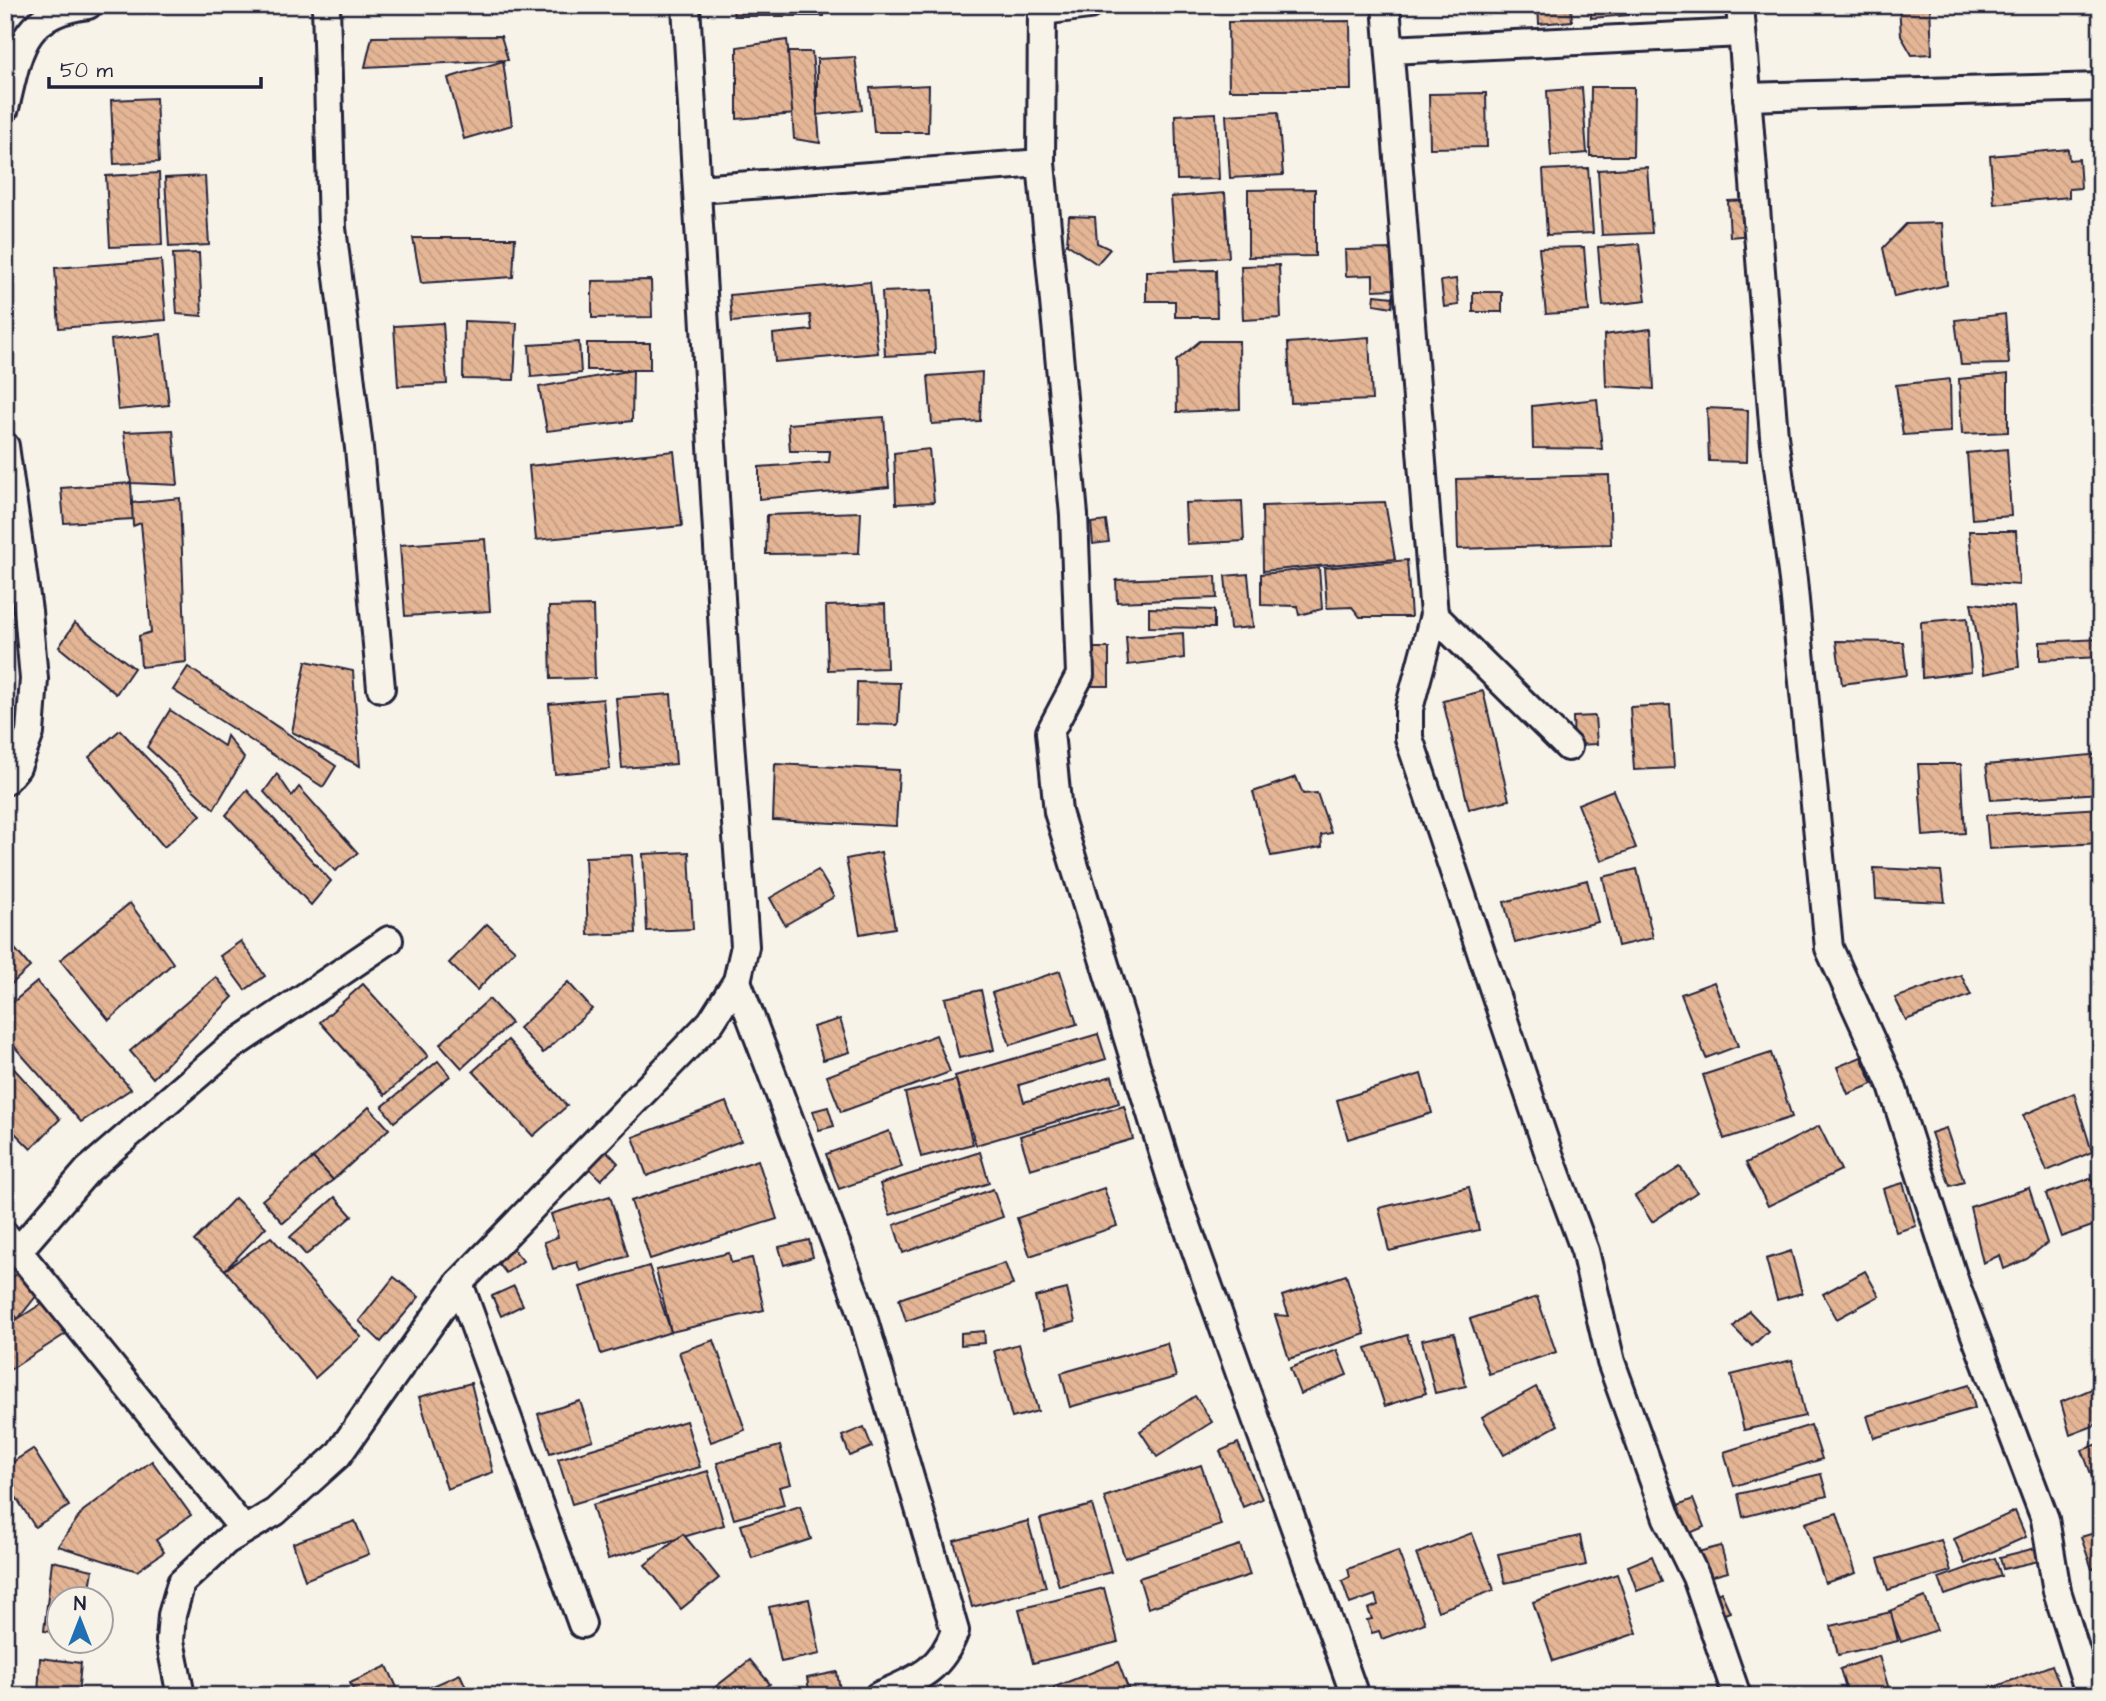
<svg xmlns="http://www.w3.org/2000/svg" width="2106" height="1701" font-family="'Architects Daughter',sans-serif">
<style>
.building{fill:url(#building-back-hatch);stroke:#22223b;stroke-width:2}
.lines{fill:none;stroke-linecap:round;stroke-linejoin:round}
.minor-casing{stroke:#22223b;stroke-width:32}
.minor{stroke:#f7f3e8;stroke-width:26}
</style>
<defs>
<pattern id="building-back-hatch" width="6" height="6" patternUnits="userSpaceOnUse" patternTransform="scale(1.75)"><rect width="6" height="6" fill="#e5b696"/><path d="M-1 5l2 2M0 0l6 6M5-1l2 2" fill="none" stroke="#c49c82"/></pattern>
</defs>
<rect width="100%" height="100%" fill="#f7f3e8"/>
<filter id="ink" filterUnits="userSpaceOnUse"><feTurbulence type="fractalNoise" baseFrequency=".0143" numOctaves="2"/><feDisplacementMap in="SourceGraphic" scale="14" xChannelSelector="R" yChannelSelector="G"/><feConvolveMatrix kernelMatrix="1 2 1 2 8 2 1 2 1" color-interpolation-filters="sRGB"/></filter>
<g filter="url(#ink)">
<g class="building">
<polygon points="732,5 824,5 824,16 734,16"/>
<polygon points="1538,5 1571,5 1572,21 1539,24"/>
<polygon points="1590,5 1628,5 1629,15 1591,18"/>
<polygon points="1899,5 1930,5 1932,54 1912,55 1901,36"/>
<polygon points="1350,21 1351,90 1229,90 1228,22"/>
<polygon points="501,36 508,60 365,67 372,37"/>
<polygon points="787,40 796,114 737,119 737,47"/>
<polygon points="788,52 812,52 820,143 794,139"/>
<polygon points="855,57 862,110 817,115 817,59"/>
<polygon points="503,61 512,125 464,139 448,78"/>
<polygon points="929,85 928,132 874,132 870,88"/>
<polygon points="1591,87 1634,87 1633,156 1590,156"/>
<polygon points="1582,88 1587,153 1551,156 1547,91"/>
<polygon points="1486,93 1487,147 1430,148 1429,94"/>
<polygon points="156,98 159,162 114,164 111,100"/>
<polygon points="1278,112 1283,175 1230,178 1226,115"/>
<polygon points="1216,113 1219,179 1177,180 1175,115"/>
<polygon points="2068,149 2069,160 2079,159 2081,188 2069,189 2069,197 1994,204 1990,156"/>
<polygon points="1647,167 1652,233 1602,235 1598,170"/>
<polygon points="1588,168 1593,233 1547,235 1543,170"/>
<polygon points="159,173 162,245 110,247 106,176"/>
<polygon points="205,176 209,245 169,247 165,178"/>
<polygon points="1315,189 1315,256 1248,257 1248,190"/>
<polygon points="1225,193 1229,257 1176,261 1171,197"/>
<polygon points="1749,200 1751,235 1730,237 1728,201"/>
<polygon points="1069,216 1095,217 1097,243 1110,249 1097,264 1067,244"/>
<polygon points="1942,223 1947,285 1894,297 1883,248 1906,224"/>
<polygon points="413,238 515,238 513,277 421,283"/>
<polygon points="1639,244 1646,301 1603,306 1598,247"/>
<polygon points="1584,247 1589,311 1546,314 1539,248"/>
<polygon points="1394,249 1395,289 1373,290 1373,275 1346,276 1345,250"/>
<polygon points="199,253 202,316 177,314 173,254"/>
<polygon points="161,260 166,320 59,328 55,268"/>
<polygon points="1279,265 1281,318 1243,320 1241,266"/>
<polygon points="1216,270 1217,317 1175,317 1175,301 1146,301 1146,271"/>
<polygon points="1456,279 1459,305 1444,307 1441,281"/>
<polygon points="651,280 652,317 592,318 592,281"/>
<polygon points="870,282 878,353 775,362 773,334 812,330 810,315 732,322 730,295"/>
<polygon points="932,290 935,353 885,356 882,292"/>
<rect x="1473" y="292" width="29" height="20"/>
<polygon points="1375,295 1393,297 1392,307 1374,304"/>
<polygon points="2005,314 2009,364 1961,365 1955,320"/>
<polygon points="464,321 517,323 514,380 463,379"/>
<polygon points="443,323 447,384 398,386 394,326"/>
<polygon points="1651,329 1654,389 1606,386 1604,335"/>
<polygon points="161,334 169,405 118,410 111,340"/>
<polygon points="1369,337 1372,400 1291,403 1288,343"/>
<polygon points="1200,341 1239,341 1240,409 1177,412 1176,361"/>
<polygon points="579,342 581,373 531,377 529,345"/>
<rect x="587" y="343" width="63" height="27"/>
<polygon points="633,370 632,421 547,431 539,387"/>
<polygon points="982,372 980,421 932,424 928,376"/>
<polygon points="2008,374 2008,432 1962,434 1959,379"/>
<polygon points="1950,379 1951,432 1903,435 1896,385"/>
<polygon points="1597,399 1602,449 1533,448 1532,406"/>
<polygon points="1707,408 1748,410 1747,462 1709,461"/>
<polygon points="884,417 889,487 759,499 759,467 829,462 830,451 790,451 788,424"/>
<polygon points="173,430 178,485 131,483 124,432"/>
<polygon points="929,449 934,502 896,504 894,453"/>
<polygon points="2007,449 2011,516 1972,519 1967,453"/>
<polygon points="674,451 682,526 536,540 529,466"/>
<polygon points="1609,475 1611,544 1458,549 1456,479"/>
<polygon points="131,483 133,519 64,523 61,488"/>
<polygon points="180,498 186,662 141,667 139,636 151,632 141,523 133,526 132,503"/>
<polygon points="1242,501 1244,541 1187,544 1185,503"/>
<polygon points="1385,502 1395,559 1263,571 1262,506"/>
<polygon points="861,512 859,553 766,554 767,515"/>
<polygon points="1106,521 1109,542 1093,544 1091,523"/>
<polygon points="1969,531 2016,531 2019,585 1974,582"/>
<polygon points="485,539 490,611 405,616 400,545"/>
<polygon points="1407,560 1411,617 1360,617 1352,607 1327,608 1324,568"/>
<polygon points="1319,568 1322,609 1299,615 1297,606 1261,605 1261,574"/>
<polygon points="1248,574 1253,627 1230,629 1225,576"/>
<polygon points="1216,576 1217,598 1117,602 1116,580"/>
<polygon points="5,584 20,603 5,617"/>
<polygon points="1971,603 2014,607 2019,667 1984,674"/>
<polygon points="885,604 887,668 828,670 826,606"/>
<polygon points="593,606 595,678 551,679 549,607"/>
<polygon points="1149,608 1214,610 1214,628 1149,627"/>
<polygon points="1967,618 1971,672 1922,678 1921,622"/>
<polygon points="75,623 134,668 116,694 59,647"/>
<polygon points="1183,633 1184,658 1128,665 1126,637"/>
<polygon points="2101,639 2101,657 2040,660 2040,642"/>
<polygon points="1836,641 1903,642 1907,675 1842,684"/>
<polygon points="1085,648 1109,648 1109,686 1090,686 1090,662"/>
<polygon points="306,661 353,671 360,766 292,732"/>
<polygon points="188,667 336,766 323,787 173,690"/>
<polygon points="857,682 900,683 898,725 856,724"/>
<polygon points="1483,691 1509,800 1469,809 1443,701"/>
<polygon points="671,694 676,764 622,768 616,698"/>
<polygon points="603,699 610,769 555,774 549,704"/>
<polygon points="1670,705 1674,768 1634,770 1630,707"/>
<polygon points="170,710 224,746 227,736 244,758 214,809 147,747"/>
<polygon points="1595,716 1597,744 1574,745 1573,717"/>
<polygon points="120,730 201,815 164,847 89,757"/>
<polygon points="2101,754 2101,793 1991,800 1986,765"/>
<polygon points="775,764 899,770 896,826 773,820"/>
<polygon points="1918,764 1961,764 1965,833 1923,836"/>
<polygon points="277,774 292,796 299,787 358,853 335,871 264,792"/>
<polygon points="1296,777 1303,794 1317,793 1331,833 1321,835 1322,847 1271,856 1253,792"/>
<polygon points="247,790 331,881 311,905 226,815"/>
<polygon points="1613,790 1636,848 1601,861 1578,804"/>
<polygon points="2101,808 2101,843 1989,849 1986,815"/>
<polygon points="689,852 693,929 647,931 643,854"/>
<polygon points="881,852 895,928 860,934 846,859"/>
<polygon points="632,855 636,933 588,935 585,857"/>
<polygon points="1874,868 1941,871 1945,902 1876,899"/>
<polygon points="1637,869 1653,938 1618,946 1603,877"/>
<polygon points="818,870 834,897 785,925 770,898"/>
<polygon points="1587,880 1598,922 1515,943 1504,902"/>
<polygon points="130,903 173,963 109,1020 60,960"/>
<polygon points="487,924 515,950 477,990 449,963"/>
<polygon points="5,937 30,967 5,990"/>
<polygon points="241,941 265,976 245,990 220,956"/>
<polygon points="1060,971 1077,1024 1010,1045 992,993"/>
<polygon points="1961,975 1971,995 1906,1020 1895,998"/>
<polygon points="216,977 233,997 153,1078 130,1051"/>
<polygon points="37,982 131,1089 81,1122 5,1036 5,1009"/>
<polygon points="568,982 592,1009 543,1053 519,1028"/>
<polygon points="1714,982 1738,1046 1706,1058 1681,994"/>
<polygon points="363,984 428,1056 385,1095 320,1022"/>
<polygon points="981,990 994,1050 959,1058 945,998"/>
<polygon points="489,999 511,1023 462,1068 440,1044"/>
<polygon points="840,1019 850,1052 823,1060 813,1027"/>
<polygon points="1098,1034 1106,1059 1019,1085 1024,1102 1112,1076 1119,1103 976,1145 955,1076"/>
<polygon points="936,1035 950,1072 841,1112 827,1076"/>
<polygon points="508,1040 567,1106 533,1136 473,1071"/>
<polygon points="1771,1053 1792,1117 1724,1139 1703,1075"/>
<polygon points="1861,1057 1873,1084 1848,1094 1837,1067"/>
<polygon points="5,1059 60,1119 31,1149 5,1123"/>
<polygon points="438,1061 450,1076 394,1122 382,1107"/>
<polygon points="1421,1074 1432,1113 1348,1139 1337,1100"/>
<polygon points="956,1080 973,1144 921,1157 905,1093"/>
<polygon points="2074,1093 2092,1152 2047,1171 2023,1115"/>
<polygon points="726,1102 741,1141 647,1176 633,1137"/>
<polygon points="1124,1106 1133,1139 1030,1169 1020,1136"/>
<polygon points="369,1107 389,1129 333,1180 313,1158"/>
<polygon points="828,1107 834,1126 819,1130 813,1111"/>
<polygon points="1819,1126 1841,1170 1768,1206 1746,1163"/>
<polygon points="1946,1128 1964,1182 1950,1186 1931,1133"/>
<polygon points="889,1131 902,1167 839,1189 826,1154"/>
<polygon points="606,1150 618,1163 601,1180 588,1167"/>
<polygon points="980,1152 989,1183 890,1215 880,1184"/>
<polygon points="313,1158 333,1180 283,1223 262,1200"/>
<polygon points="758,1160 777,1219 650,1259 631,1201"/>
<polygon points="1680,1167 1697,1192 1652,1222 1635,1196"/>
<polygon points="2091,1178 2101,1206 2101,1223 2061,1237 2046,1194"/>
<polygon points="1903,1183 1916,1226 1896,1232 1883,1189"/>
<polygon points="1469,1187 1479,1230 1389,1251 1379,1208"/>
<polygon points="1104,1188 1117,1226 1030,1256 1017,1218"/>
<polygon points="2029,1188 2047,1243 2027,1259 2004,1269 2000,1255 1983,1263 1970,1207"/>
<polygon points="993,1189 1003,1217 903,1253 894,1225"/>
<polygon points="610,1196 628,1256 580,1271 577,1262 553,1269 544,1242 558,1237 551,1214"/>
<polygon points="335,1197 352,1216 306,1255 290,1237"/>
<polygon points="235,1198 266,1227 225,1270 194,1241"/>
<polygon points="271,1237 361,1337 315,1378 225,1270"/>
<polygon points="809,1240 813,1257 784,1265 779,1247"/>
<polygon points="511,1246 523,1261 506,1273 494,1258"/>
<polygon points="1791,1251 1802,1293 1777,1300 1766,1259"/>
<polygon points="729,1253 731,1263 752,1258 764,1310 671,1332 656,1270"/>
<polygon points="1005,1263 1013,1285 906,1321 899,1299"/>
<polygon points="649,1266 671,1332 601,1354 580,1287"/>
<polygon points="1865,1271 1879,1296 1837,1319 1823,1294"/>
<polygon points="20,1272 37,1295 18,1319 5,1302 5,1282"/>
<polygon points="1346,1275 1365,1334 1289,1359 1275,1315 1289,1316 1282,1296"/>
<polygon points="394,1277 419,1297 381,1342 359,1321"/>
<polygon points="514,1286 523,1305 501,1316 492,1296"/>
<polygon points="1067,1289 1075,1322 1044,1330 1035,1297"/>
<polygon points="1537,1297 1556,1352 1489,1374 1470,1319"/>
<polygon points="46,1301 67,1333 5,1373 5,1327"/>
<polygon points="1749,1311 1768,1331 1752,1346 1733,1327"/>
<polygon points="984,1331 985,1343 961,1345 961,1333"/>
<polygon points="1454,1333 1466,1386 1435,1393 1422,1340"/>
<polygon points="1407,1335 1426,1393 1385,1406 1366,1348"/>
<polygon points="714,1340 745,1430 711,1442 679,1352"/>
<polygon points="1167,1343 1176,1377 1070,1407 1061,1373"/>
<polygon points="1019,1344 1038,1411 1012,1418 994,1351"/>
<polygon points="1337,1350 1347,1375 1300,1394 1290,1368"/>
<polygon points="1792,1360 1805,1416 1744,1430 1731,1375"/>
<polygon points="471,1383 493,1472 447,1489 419,1397"/>
<polygon points="1969,1385 1975,1408 1874,1438 1867,1416"/>
<polygon points="2101,1385 2101,1423 2070,1435 2061,1402"/>
<polygon points="1536,1387 1558,1425 1504,1455 1482,1417"/>
<polygon points="1195,1396 1212,1422 1157,1457 1140,1431"/>
<polygon points="580,1401 593,1440 550,1453 538,1414"/>
<polygon points="686,1421 700,1467 572,1504 558,1459"/>
<polygon points="1811,1425 1822,1459 1734,1486 1724,1452"/>
<polygon points="864,1427 872,1447 850,1456 842,1436"/>
<polygon points="1238,1443 1262,1499 1243,1507 1220,1451"/>
<polygon points="2101,1443 2101,1480 2094,1482 2082,1450"/>
<polygon points="780,1446 791,1484 779,1487 784,1505 734,1519 717,1463"/>
<polygon points="33,1449 69,1506 35,1527 5,1480 5,1467"/>
<polygon points="152,1461 191,1515 156,1540 164,1552 137,1571 58,1546 83,1511"/>
<polygon points="1201,1465 1221,1525 1125,1558 1104,1497"/>
<polygon points="708,1471 724,1525 608,1559 592,1505"/>
<polygon points="1821,1474 1827,1496 1743,1517 1738,1494"/>
<polygon points="1693,1499 1704,1527 1690,1533 1678,1505"/>
<polygon points="1092,1505 1111,1572 1059,1586 1040,1519"/>
<polygon points="800,1506 811,1539 752,1558 741,1525"/>
<polygon points="2015,1511 2026,1537 1965,1564 1954,1539"/>
<polygon points="1837,1513 1856,1573 1825,1583 1805,1523"/>
<polygon points="355,1521 369,1554 305,1580 293,1543"/>
<polygon points="1028,1521 1046,1587 972,1607 954,1541"/>
<polygon points="2101,1531 2101,1567 2092,1569 2081,1537"/>
<polygon points="1472,1533 1494,1590 1438,1611 1416,1554"/>
<polygon points="683,1534 719,1578 681,1609 645,1565"/>
<polygon points="1580,1536 1586,1565 1505,1583 1498,1554"/>
<polygon points="1941,1540 1951,1571 1888,1590 1878,1559"/>
<polygon points="1240,1545 1250,1575 1148,1608 1139,1578"/>
<polygon points="1721,1546 1728,1572 1706,1578 1698,1552"/>
<polygon points="2036,1548 2039,1561 2003,1569 2000,1557"/>
<polygon points="1398,1551 1425,1623 1382,1639 1379,1631 1372,1633 1367,1620 1372,1619 1368,1609 1378,1605 1375,1595 1350,1604 1342,1581 1350,1577 1348,1569"/>
<polygon points="1652,1556 1662,1582 1637,1591 1628,1566"/>
<polygon points="1995,1558 2001,1576 1945,1595 1939,1578"/>
<polygon points="52,1561 93,1570 88,1600 60,1600 60,1633 44,1631"/>
<polygon points="1617,1574 1637,1633 1553,1661 1533,1602"/>
<polygon points="1104,1588 1118,1642 1033,1663 1019,1609"/>
<polygon points="1721,1592 1730,1612 1720,1616 1711,1597"/>
<polygon points="1925,1597 1937,1630 1901,1642 1889,1611"/>
<polygon points="809,1599 820,1654 781,1662 769,1607"/>
<polygon points="1891,1612 1898,1641 1838,1655 1831,1626"/>
<polygon points="1879,1656 1891,1696 1848,1696 1840,1669"/>
<polygon points="40,1658 81,1663 78,1696 38,1696"/>
<polygon points="750,1660 770,1684 756,1696 719,1696 713,1689"/>
<polygon points="1118,1662 1131,1696 1032,1696"/>
<polygon points="2052,1665 2062,1691 2050,1696 1971,1696"/>
<polygon points="387,1666 401,1696 356,1696 350,1683"/>
<polygon points="837,1672 841,1696 810,1696 807,1678"/>
<polygon points="460,1674 470,1696 420,1696 419,1692"/>
<polygon points="1776,1691 1777,1696 1746,1696 1746,1694"/>
</g>
<g class="lines">
<defs>
<g id="minor">
<polyline points="326,5 332,228 359,448 381,688"/>
<polyline points="1042,5 1041,163 1074,515 1080,675 1050,732 1058,812 1175,1192 1355,1696"/>
<polyline points="1386,5 1434,615 1409,709 1409,738 1549,1154 1585,1251 1611,1362 1667,1518 1696,1577 1737,1696"/>
<polyline points="1740,5 1774,436 1793,580 1829,948 1892,1086 1956,1285 2045,1519 2057,1591 2090,1696"/>
<polyline points="1043,11 1089,5"/>
<polyline points="1390,50 1742,33"/>
<polyline points="1747,97 2101,87"/>
<path d="M5 108C19 51 21 13 88 5"/>
<polyline points="698,189 1041,163"/>
<polyline points="5,446 28,611 34,679 30,733 17,767 5,781"/>
<polyline points="1434,615 1568,747"/>
<path d="M737 981 860 1307 955 1631C940 1672 916 1679 878 1696"/>
<polyline points="5,1235 244,1530"/>
<polyline points="18,1251 88,1170 229,1048 389,940"/>
<polyline points="459,1283 582,1624"/>
<polyline points="181,1696 170,1641 172,1615 181,1583 226,1541 275,1512 338,1455 459,1283 711,1022 737,981 745,946 727,700 686,5"/>
</g>
</defs>
<use href="#minor" class="minor-casing"/>
<use href="#minor" class="minor"/>
</g>
</g>
<rect width="2106" height="1701" fill="none" stroke="#f7f3e8" stroke-width="28"/>
<rect x="14" y="14" width="2078" height="1673" fill="none" stroke="#22223b" stroke-width="2.5" filter="url(#ink)"/>
<g transform="translate(80 1620)"><circle r="33" fill="#f7f3e8" stroke="#a29fa3" stroke-width="2"/>
<path d="M0-5L12 26L0 18L-12 26Z" fill="#1f6fb2"/>
<text y="-10" font-size="19" font-weight="bold" text-anchor="middle" fill="#22223b">N</text>
</g>
<path d="M49 77v10h212v-10" fill="none" stroke="#22223b" stroke-width="3.5"/>
<text x="60" y="77" font-size="21" fill="#22223b" stroke="#f7f3e8" stroke-width="5" paint-order="stroke">50 m</text>
</svg>
